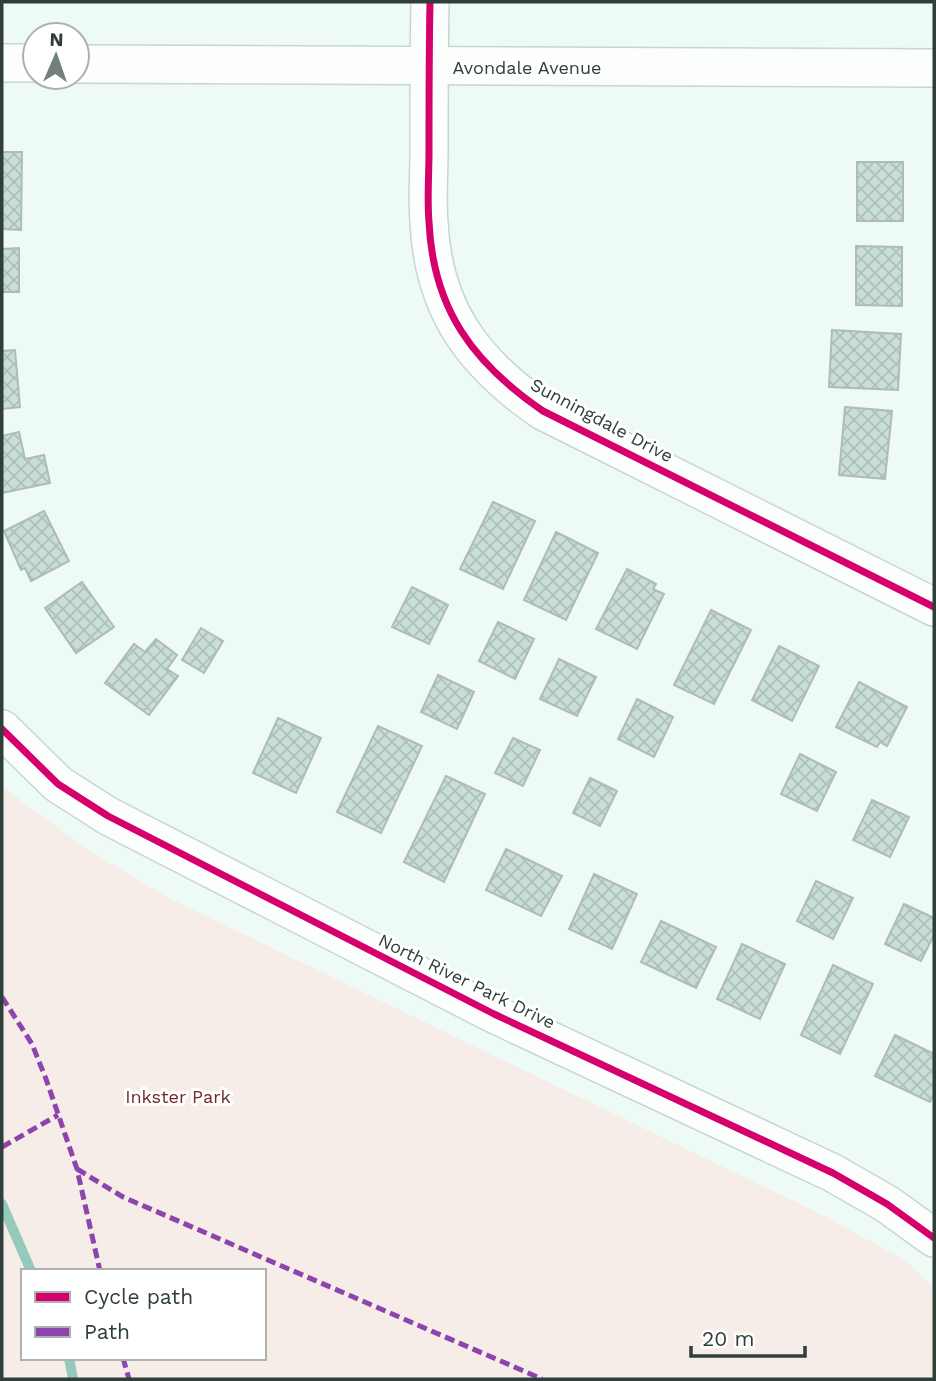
<svg xmlns="http://www.w3.org/2000/svg" width="936" height="1381" font-family="'Work Sans',sans-serif">
<style>
.green{fill:#f6ede9;fill-rule:evenodd}
.lines{fill:none;stroke-linecap:round;stroke-linejoin:round}
.stream{stroke:#94cabc;stroke-width:10}
.building{fill:url(#building-cross-hatch);stroke:#afbbb8;stroke-width:2}
.minor-casing{stroke:#c8d5d1;stroke-width:40}
.minor{stroke:#fcfefe;stroke-width:37}
.quiet{stroke:#8e44ad;stroke-width:5;stroke-dasharray:10 5;stroke-linecap:butt}
.cycleway-casing{stroke:#fff;stroke-width:11}
.cycleway{stroke:#d6006c;stroke-width:7}
.labels{text-anchor:middle;dominant-baseline:central;stroke-width:6;stroke-linejoin:round;paint-order:stroke}
.street-label{font-size:18px;fill:#2f3f3a;stroke:#fff}
.park-label{font-size:18px;fill:#722723;stroke:#fff}
</style>
<defs>
<pattern id="building-cross-hatch" width="8" height="8" patternUnits="userSpaceOnUse" patternTransform="scale(1.75)"><rect width="8" height="8" fill="#caded8"/><path d="M0 0l8 8M0 8l8-8" fill="none" stroke="#aec0ba"/></pattern>
</defs>
<rect width="100%" height="100%" fill="#edfaf6"/>
<path class="green" d="M2 787 90 851 169 898 820 1214 905 1260 934 1288V1379H2ZM23 1271H264V1358H23Z"/>
<g class="lines">
<g class="stream">
<polyline points="2,1204 31,1271"/>
<polyline points="69,1358 73,1379"/>
</g>
</g>
<g class="building">
<polygon points="2,152 22,152 21,230 2,229"/>
<rect x="857" y="162" width="46" height="59"/>
<polygon points="856,246 902,247 902,306 856,305"/>
<polygon points="19,248 19,292 2,292 2,249"/>
<polygon points="832,330 901,334 898,390 829,387"/>
<polygon points="15,350 20,407 2,409 2,351"/>
<polygon points="845,407 892,411 885,479 839,475"/>
<polygon points="19,432 25,459 44,455 50,483 2,493 2,436"/>
<polygon points="493,502 535,521 503,589 460,569"/>
<polygon points="44,511 69,561 31,581 25,568 21,570 4,531"/>
<polygon points="556,532 598,553 566,620 524,600"/>
<polygon points="627,569 656,584 653,589 664,594 637,649 596,629"/>
<polygon points="82,582 114,627 76,653 45,608"/>
<polygon points="412,587 448,605 429,644 392,627"/>
<polygon points="711,610 751,630 714,704 674,685"/>
<polygon points="498,622 534,639 515,679 479,661"/>
<polygon points="201,628 223,641 204,673 182,660"/>
<polygon points="156,639 177,655 167,669 178,676 149,715 105,683 134,644 145,652"/>
<polygon points="779,646 819,666 792,721 752,700"/>
<polygon points="559,659 596,677 577,716 540,699"/>
<polygon points="438,675 474,692 457,729 421,712"/>
<polygon points="859,682 907,707 887,746 880,742 877,747 836,727"/>
<polygon points="637,699 673,717 654,757 618,739"/>
<polygon points="278,718 321,738 296,793 253,773"/>
<polygon points="378,726 422,746 381,833 337,812"/>
<polygon points="513,738 540,750 523,786 495,773"/>
<polygon points="800,754 836,772 817,811 781,794"/>
<polygon points="446,776 485,794 444,882 404,862"/>
<polygon points="590,778 617,791 600,826 573,813"/>
<polygon points="872,800 909,817 890,857 853,840"/>
<polygon points="506,849 562,876 541,916 486,890"/>
<polygon points="594,874 637,894 612,949 569,929"/>
<polygon points="816,881 853,898 833,939 797,921"/>
<polygon points="904,904 934,918 934,935 921,961 885,944"/>
<polygon points="661,921 716,947 696,988 641,962"/>
<polygon points="742,944 785,964 760,1019 717,999"/>
<polygon points="833,965 873,984 840,1054 801,1035"/>
<polygon points="895,1035 934,1054 934,1094 930,1102 875,1076"/>
</g>
<g class="lines">
<defs>
<g id="minor">
<path d="M430 2C429 52 429 102 429 152 429 175 427 199 429 222 433 309 473 363 543 411L934 607"/>
<polyline points="2,63 35,63"/>
<polyline points="77,64 934,68"/>
<polyline points="2,729 58,784 108,816 494,1014 833,1173 887,1204 934,1238"/>
</g>
</defs>
<use href="#minor" class="minor-casing"/>
<use href="#minor" class="minor"/>
<g class="quiet">
<polyline points="2,997 32,1044 46,1079 77,1169 100,1271"/>
<polyline points="2,1147 58,1115"/>
<polyline points="77,1169 123,1197 542,1379"/>
<polyline points="123,1358 129,1379"/>
</g>
<defs>
<g id="cycleway">
<path d="M430 2C429 52 429 102 429 152 429 175 427 199 429 222 433 309 473 363 543 411L934 607"/>
<polyline points="2,729 58,784 108,816 494,1014 833,1173 887,1204 934,1238"/>
</g>
</defs>
<use href="#cycleway" class="cycleway-casing"/>
<use href="#cycleway" class="cycleway"/>
</g>
<g class="labels">
<g class="street-label">
<text x="527" y="67">Avondale Avenue</text>
<text transform="translate(602 420) rotate(28)">Sunningdale Drive</text>
<text transform="translate(467 981) rotate(26)">North River Park Drive</text>
</g>
<g class="park-label">
<text x="178" y="1096">Inkster Park</text>
</g>
</g>
<rect width="936" height="1381" fill="none" stroke="#2f3f3a" stroke-width="7"/>
<rect x="21" y="1269" width="245" height="91" fill="#ffffff" stroke="#acb2b0" stroke-width="2"/>
<rect x="35" y="1292" width="35" height="10" fill="#d6006c" stroke="#acb2b0" stroke-width="2"/>
<text x="84" y="1304" font-size="21" fill="#2f3f3a">Cycle path</text>
<rect x="35" y="1327" width="35" height="10" fill="#8e44ad" stroke="#acb2b0" stroke-width="2"/>
<text x="84" y="1339" font-size="21" fill="#2f3f3a">Path</text>
<g transform="translate(56 56) rotate(2)"><circle r="33" fill="#ffffff" stroke="#acb2b0" stroke-width="2"/>
<path d="M0-5L12 26L0 18L-12 26Z" fill="#72807c"/>
<text y="-10" font-size="19" font-weight="bold" text-anchor="middle" fill="#2f3f3a">N</text>
</g>
<path d="M691 1346v10h114v-10" fill="none" stroke="#2f3f3a" stroke-width="3.5"/>
<text x="702" y="1346" font-size="21" fill="#2f3f3a" stroke="#ffffff" stroke-width="5" paint-order="stroke">20 m</text>
</svg>
